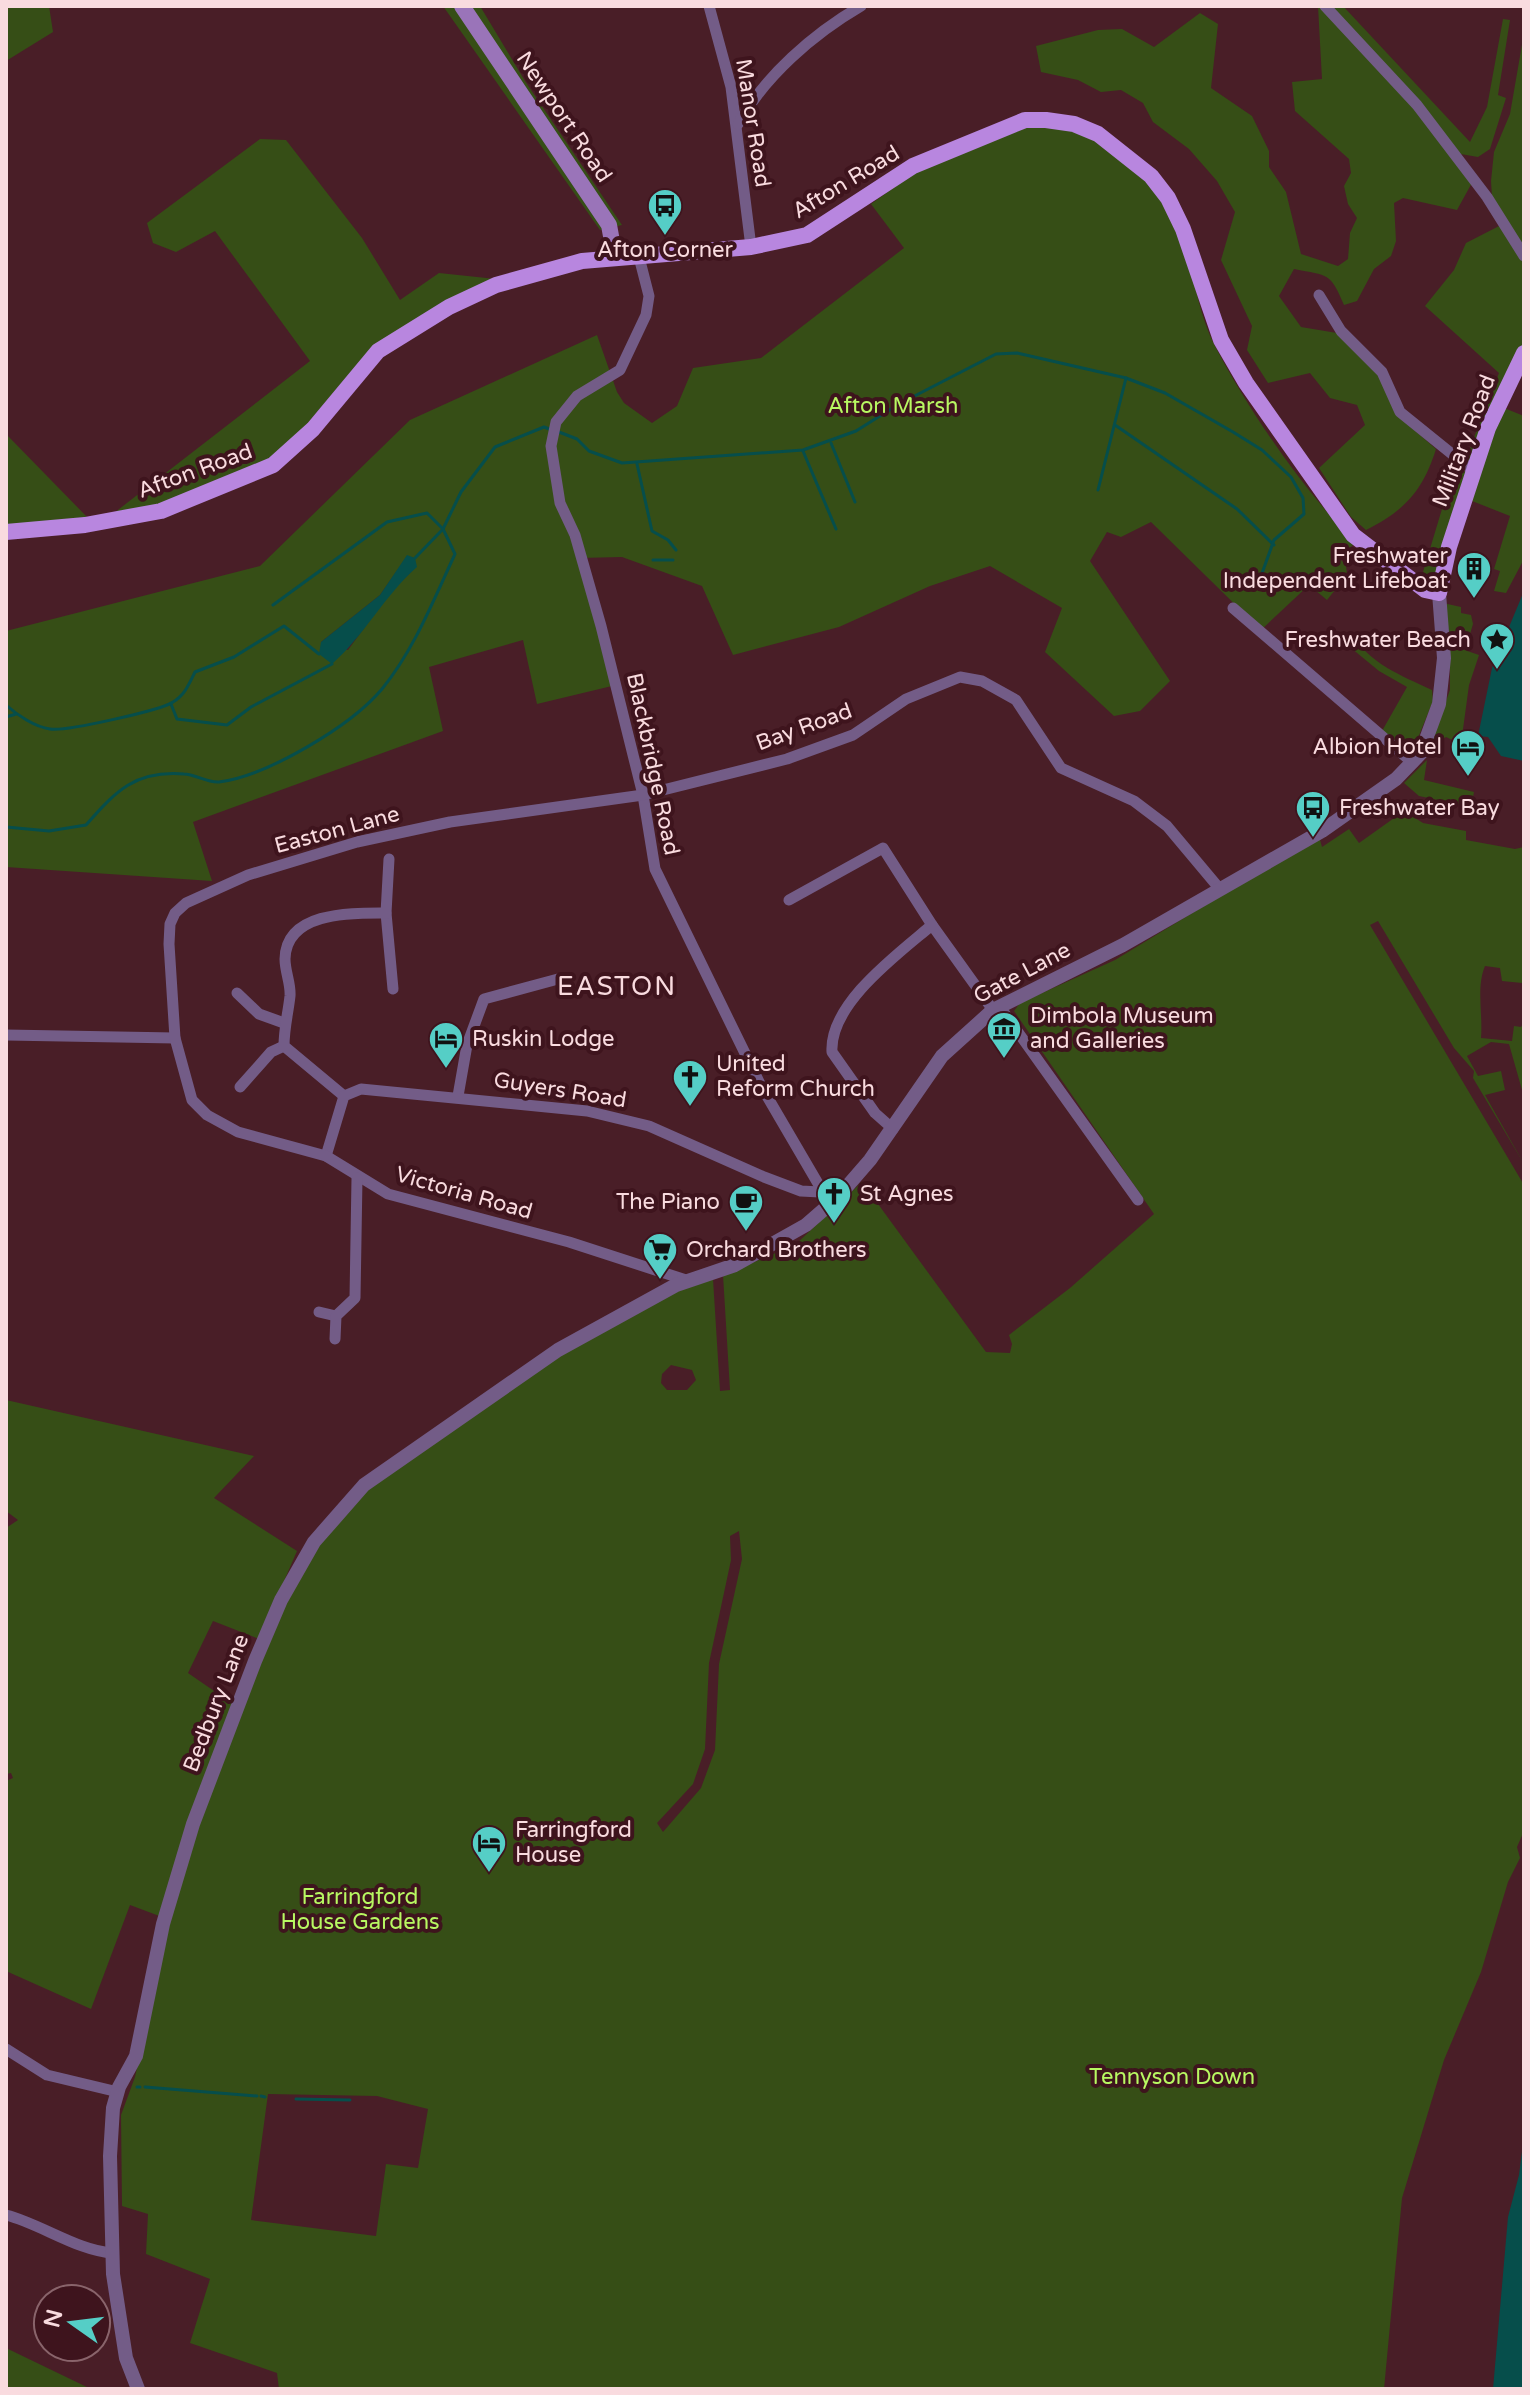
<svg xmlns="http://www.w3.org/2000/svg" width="1530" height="2395" font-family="'Varela Round',sans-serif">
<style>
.green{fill:#364e16;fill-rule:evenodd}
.water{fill:#064e4b}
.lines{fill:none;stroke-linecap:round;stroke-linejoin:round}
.stream{stroke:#064e4b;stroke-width:3}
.minor{stroke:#735c87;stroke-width:11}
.tertiary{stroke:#735c87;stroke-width:14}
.secondary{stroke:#9a74b9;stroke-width:16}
.primary{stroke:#b886df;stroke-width:16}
.labels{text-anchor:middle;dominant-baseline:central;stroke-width:8;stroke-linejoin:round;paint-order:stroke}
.street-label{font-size:22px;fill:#f9dbdf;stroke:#3e141d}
.poi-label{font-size:22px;fill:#f9dbdf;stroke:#3e141d;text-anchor:start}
.park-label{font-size:22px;fill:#b8f862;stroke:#3e141d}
.quarter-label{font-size:26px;letter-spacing:2px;fill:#f9dbdf;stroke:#3e141d}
</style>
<rect width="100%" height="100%" fill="#491e27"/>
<g class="green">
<polygon points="6,6 49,6 53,32 6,61"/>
<polygon points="443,6 480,6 525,81 622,225 600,230"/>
<path d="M1318 6H1343L1470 142 1487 107 1503 19 1510 20 1498 95 1506 98 1490 149 1478 157 1449 152 1473 181 1457 210 1403 198 1394 203 1396 241 1391 256 1374 269 1357 301 1344 305C1330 272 1329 276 1294 269L1279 296 1301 327 1337 333 1378 375 1397 415 1436 449C1423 491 1404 511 1366 530L1351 517 1319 468 1365 425 1357 405 1330 398 1310 373 1268 383 1247 350 1252 326 1221 260 1235 212 1217 181 1189 149 1153 122 1143 103 1121 90 1101 92 1078 80 1041 72 1036 46 1098 30 1122 29 1154 47 1200 13 1218 24 1211 88 1252 116 1269 151V167L1286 192 1301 254 1338 266 1348 259 1350 233 1357 218 1348 204 1344 186 1351 173 1349 159 1295 111 1292 82 1322 79Z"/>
<polygon points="1524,33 1524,248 1492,197 1491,181 1494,152 1510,114"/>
<path d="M1046 126C1061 129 1079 131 1092 139 1127 159 1163 193 1179 230 1194 268 1196 309 1215 346 1250 413 1302 488 1355 543L1339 558 1346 565 1347 575 1327 600 1309 585 1261 630 1151 522 1121 537 1107 532 1090 561 1170 681 1140 711 1114 716 1045 652 1062 608 990 566 930 586 839 627 733 655 702 586 622 557 579 558 612 686 537 704 523 640 429 667 443 731 193 822 212 881 6 867V631L260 566 410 420 597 335 617 392 624 403 652 423 677 406 693 368 761 358 904 248 871 204 917 171 1025 128ZM407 556 416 567 389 594 348 650 321 642 380 595Z"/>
<polygon points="260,139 286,140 362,238 400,300 439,273 496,279 373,346 307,424 268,461 161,506 114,513 310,361 215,231 176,252 153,243 147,223"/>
<polygon points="1503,224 1524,263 1524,346 1460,498 1434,579 1423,572 1458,456 1466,458 1499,373 1425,306 1454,270 1466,243"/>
<polygon points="1499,406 1524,416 1524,559 1506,593 1494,591 1500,571 1494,569 1510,516 1467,499"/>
<polygon points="6,434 87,517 6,525"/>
<polygon points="1443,603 1461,607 1461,613 1471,615 1473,624 1467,644 1450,637"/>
<path d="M1351 634C1371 664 1400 675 1432 690L1433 701 1411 755 1382 731 1407 687 1379 671 1345 643Z"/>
<polygon points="1450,645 1479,655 1469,685 1461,744 1446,737 1435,744 1432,739 1450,690"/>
<polygon points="1427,760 1424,780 1474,792 1471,807 1419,796 1404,783"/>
<path d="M1404 811 1423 823 1466 831V840L1515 849 1524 847V979L1522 983 1502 981 1500 968 1485 966C1476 988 1483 1013 1481 1038L1512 1041 1514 1026 1521 1027 1524 1022V1097L1509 1044 1491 1042 1467 1056 1478 1076 1501 1071 1505 1090 1485 1095 1524 1164 1473 1078 1474 1071 1454 1048 1378 921 1370 925 1524 1185V1831L1517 1847 1520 1858 1508 1882 1481 1972 1444 2060 1402 2198 1384 2389H279L277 2373 190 2343 210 2279 146 2254 148 2214 122 2206 121 2115 135 2077 177 1885 261 1655 315 1544 367 1487 563 1350 688 1283 713 1279 720 1391 730 1390 723 1275 795 1245 862 1182 986 1352 1010 1353 1012 1344 1009 1335 1070 1288 1154 1214 1014 1011 1020 1003 1115 960 1319 836 1322 847 1349 829 1359 843ZM671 1365 692 1370 696 1380 687 1390H667L661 1383 662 1374ZM739 1531 742 1559 719 1664 715 1750 701 1788 663 1832 657 1823 693 1784 705 1749 709 1663 731 1560 730 1536ZM268 2094 377 2096 428 2109 418 2168 386 2164 376 2236 251 2220Z"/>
<polygon points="6,1400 254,1456 214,1498 297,1551 259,1639 213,1621 188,1673 233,1704 162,1917 130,1905 91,2009 6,1971 6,1781 13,1778 11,1773 6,1774 6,1528 18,1520 6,1511"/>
<polygon points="6,2348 91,2389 6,2389"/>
</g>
<g class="water">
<path d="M407 555 415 558 417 567C384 596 364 636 332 664L319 654 321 642 380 595Z"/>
<polygon points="1524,591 1524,761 1501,756 1488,737 1478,736 1492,668"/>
<polygon points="1524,2136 1524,2389 1493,2389 1508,2217 1519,2175"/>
</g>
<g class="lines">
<g class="stream">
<polyline points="1115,425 1237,509 1274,545"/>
<polyline points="559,432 577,439 589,451 622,463 803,450 856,431 899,404 996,354 1017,353 1126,378 1165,393 1233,432 1262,450 1291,477 1303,498 1304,514 1274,540 1261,576 1243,587"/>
<polyline points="831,443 855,502"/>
<polyline points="803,451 836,529"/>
<polyline points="637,464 652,531 668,540 676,550"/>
<polyline points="1098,490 1126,378"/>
<polyline points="415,558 443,529 461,492 495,447 544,427 552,430"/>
<polyline points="653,560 673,560"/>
<polyline points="171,704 177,719 227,725 251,707 332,664"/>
<path d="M6 705C17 715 35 727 50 729 64 732 162 710 173 702 185 695 189 684 195 672L234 657 284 626 319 654"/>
<polyline points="6,717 16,714"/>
<path d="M6 827 49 831 86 825C116 791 135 770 184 774 195 774 207 783 219 782 267 776 351 726 382 689 414 650 434 599 455 554L443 529 427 513 387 522 273 605"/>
<polyline points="137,2087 140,2087"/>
<polyline points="145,2087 257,2096"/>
<polyline points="261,2096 265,2097"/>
<polyline points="296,2099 350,2100"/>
</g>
<g class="minor">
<polyline points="709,6 731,87 751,247"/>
<polyline points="1325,6 1417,105 1487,197 1524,256"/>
<path d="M738 124C765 76 813 34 861 6"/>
<polyline points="639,257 649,296 646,315 620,370 577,396 556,422 551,446 560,503 575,535 601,626 643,795 655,869 761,1086 830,1204"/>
<polyline points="1319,295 1341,331 1382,372 1400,412 1473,471"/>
<polyline points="1233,608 1413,763"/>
<polyline points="789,900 883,848 932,925"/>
<polyline points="386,913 393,989"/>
<polyline points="237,993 259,1014 284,1023"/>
<polyline points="1000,1007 1138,1200"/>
<polyline points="6,1035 175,1038"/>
<polyline points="240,1087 271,1052 284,1046"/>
<path d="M344 1096 284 1046C284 1028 288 1014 290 996 291 984 285 972 285 959 286 911 352 913 386 913L389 859"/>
<polyline points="458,1096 467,1045 484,999 558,979"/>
<path d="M893 1129 875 1113 832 1052C829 1004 898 954 932 925L993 1010"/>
<polyline points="326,1156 344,1096 361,1089 587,1111 649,1126 764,1177 801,1191 820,1192"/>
<polyline points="686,1280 569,1242 388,1194 326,1156 238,1132 207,1115 192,1100 175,1038 169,944 170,924 175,913 186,903 248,875 357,842 450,822 643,795 787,759 853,735 906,699 960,677 982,681 1016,700 1061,768 1134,801 1167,826 1219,888"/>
<polyline points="319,1312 336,1316"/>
<polyline points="335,1339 336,1316 355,1298 357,1178"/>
<polyline points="6,2049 47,2075 118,2092"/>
<path d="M6 2215C41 2224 78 2251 113 2253"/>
</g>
<polyline class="tertiary" points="138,2389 126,2358 113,2274 110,2156 113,2108 119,2087 136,2056 163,1924 193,1824 255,1661 281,1600 314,1542 364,1485 558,1350 676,1285 735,1265 806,1225 837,1198 870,1160 942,1056 993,1010 1123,945 1322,831 1396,779 1421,753 1439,704 1444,658 1439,593"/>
<polyline class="secondary" points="462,6 609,225 615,258"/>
<polyline class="primary" points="6,532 85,525 161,511 273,465 313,429 378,351 449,307 496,285 582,261 751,247 807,235 913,166 1025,120 1046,120 1074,124 1098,134 1151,176 1168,198 1183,229 1221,340 1246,383 1353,535 1425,590 1439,593 1449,547 1488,428 1524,353"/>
</g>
<defs>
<symbol id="bus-pin" viewBox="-11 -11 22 30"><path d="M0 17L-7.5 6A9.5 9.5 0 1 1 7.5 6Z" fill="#55cec6" stroke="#3e141d"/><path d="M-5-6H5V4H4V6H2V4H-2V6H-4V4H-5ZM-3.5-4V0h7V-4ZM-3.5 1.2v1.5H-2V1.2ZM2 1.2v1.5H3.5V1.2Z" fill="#111"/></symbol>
<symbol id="building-pin" viewBox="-11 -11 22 30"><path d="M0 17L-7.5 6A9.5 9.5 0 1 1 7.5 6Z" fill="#55cec6" stroke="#3e141d"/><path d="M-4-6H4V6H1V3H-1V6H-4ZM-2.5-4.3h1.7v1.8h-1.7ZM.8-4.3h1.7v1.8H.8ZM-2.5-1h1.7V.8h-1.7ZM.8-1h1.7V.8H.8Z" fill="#111"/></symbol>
<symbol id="sight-pin" viewBox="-11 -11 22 30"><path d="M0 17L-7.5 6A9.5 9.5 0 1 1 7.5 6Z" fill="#55cec6" stroke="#3e141d"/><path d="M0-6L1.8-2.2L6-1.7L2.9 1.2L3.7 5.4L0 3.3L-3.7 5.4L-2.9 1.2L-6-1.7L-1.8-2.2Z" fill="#111"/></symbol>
<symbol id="hotel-pin" viewBox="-11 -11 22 30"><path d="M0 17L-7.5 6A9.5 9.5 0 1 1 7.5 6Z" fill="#55cec6" stroke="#3e141d"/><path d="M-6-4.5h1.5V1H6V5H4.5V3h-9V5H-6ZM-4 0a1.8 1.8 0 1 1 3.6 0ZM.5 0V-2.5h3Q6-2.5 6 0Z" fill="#111"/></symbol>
<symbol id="museum-pin" viewBox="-11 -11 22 30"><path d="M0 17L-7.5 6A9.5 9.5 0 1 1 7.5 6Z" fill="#55cec6" stroke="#3e141d"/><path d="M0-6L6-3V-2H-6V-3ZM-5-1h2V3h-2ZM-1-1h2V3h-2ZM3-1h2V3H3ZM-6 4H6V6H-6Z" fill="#111"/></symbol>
<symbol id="church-pin" viewBox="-11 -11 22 30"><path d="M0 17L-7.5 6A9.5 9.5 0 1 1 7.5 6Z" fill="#55cec6" stroke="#3e141d"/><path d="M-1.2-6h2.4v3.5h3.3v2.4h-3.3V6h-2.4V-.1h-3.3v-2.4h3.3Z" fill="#111"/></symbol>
<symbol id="cafe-pin" viewBox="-11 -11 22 30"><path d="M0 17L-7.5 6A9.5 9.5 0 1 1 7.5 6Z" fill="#55cec6" stroke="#3e141d"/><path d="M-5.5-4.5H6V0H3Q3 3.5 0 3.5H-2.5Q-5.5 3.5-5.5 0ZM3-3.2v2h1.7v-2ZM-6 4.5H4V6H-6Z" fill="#111"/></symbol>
<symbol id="supermarket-pin" viewBox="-11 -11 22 30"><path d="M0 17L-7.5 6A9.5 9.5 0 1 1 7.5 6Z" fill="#55cec6" stroke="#3e141d"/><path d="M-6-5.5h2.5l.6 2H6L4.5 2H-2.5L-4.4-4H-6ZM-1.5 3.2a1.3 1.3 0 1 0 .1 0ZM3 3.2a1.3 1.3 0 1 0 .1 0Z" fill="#111"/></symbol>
</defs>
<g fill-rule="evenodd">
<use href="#bus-pin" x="645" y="186" width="40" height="54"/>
<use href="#building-pin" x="1454" y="549" width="40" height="54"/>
<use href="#sight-pin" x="1477" y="620" width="40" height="54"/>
<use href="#hotel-pin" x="1448" y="727" width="40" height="54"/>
<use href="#bus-pin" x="1293" y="788" width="40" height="54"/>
<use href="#museum-pin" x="984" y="1009" width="40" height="54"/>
<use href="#hotel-pin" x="426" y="1019" width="40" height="54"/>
<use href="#church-pin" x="670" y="1057" width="40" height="54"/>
<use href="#church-pin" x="814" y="1174" width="40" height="54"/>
<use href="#cafe-pin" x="726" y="1182" width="40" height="54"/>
<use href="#supermarket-pin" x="640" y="1230" width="40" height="54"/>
<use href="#hotel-pin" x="469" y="1823" width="40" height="54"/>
</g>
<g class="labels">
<g class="street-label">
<text transform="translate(564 117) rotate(56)">Newport Road</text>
<text transform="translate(753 123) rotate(81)">Manor Road</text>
<text transform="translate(846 182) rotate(-31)">Afton Road</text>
<text transform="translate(1464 441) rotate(-69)">Military Road</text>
<text transform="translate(195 471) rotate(-20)">Afton Road</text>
<text transform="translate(804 727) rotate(-20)">Bay Road</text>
<text transform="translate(653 764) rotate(78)">Blackbridge Road</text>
<text transform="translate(337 830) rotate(-15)">Easton Lane</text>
<text transform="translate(1022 973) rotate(-28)">Gate Lane</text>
<text transform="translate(560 1090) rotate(9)">Guyers Road</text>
<text transform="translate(464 1193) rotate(16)">Victoria Road</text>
<text transform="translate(216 1703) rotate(-69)">Bedbury Lane</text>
</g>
<g class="poi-label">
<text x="665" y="250" text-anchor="middle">Afton Corner</text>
<text x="1448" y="556" text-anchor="end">Freshwater<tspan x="1448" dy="25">Independent Lifeboat</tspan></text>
<text x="1471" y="640" text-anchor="end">Freshwater Beach</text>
<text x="1442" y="747" text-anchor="end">Albion Hotel</text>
<text x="1339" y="808">Freshwater Bay</text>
<text x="1030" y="1016">Dimbola Museum<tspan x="1030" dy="25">and Galleries</tspan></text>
<text x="472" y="1039">Ruskin Lodge</text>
<text x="716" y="1064">United<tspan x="716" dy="25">Reform Church</tspan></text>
<text x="860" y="1194">St Agnes</text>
<text x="720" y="1202" text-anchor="end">The Piano</text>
<text x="686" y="1250">Orchard Brothers</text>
<text x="515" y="1830">Farringford<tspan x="515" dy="25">House</tspan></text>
</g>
<g class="park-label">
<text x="893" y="406">Afton Marsh</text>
<text x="360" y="1897">Farringford<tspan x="360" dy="25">House Gardens</tspan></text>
<text x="1172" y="2077">Tennyson Down</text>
</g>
<g class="quarter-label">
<text x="617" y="986">EASTON</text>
</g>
</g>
<rect width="1530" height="2395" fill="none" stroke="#f9dbdf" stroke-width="16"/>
<g transform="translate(72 2323) rotate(284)"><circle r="38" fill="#3e141d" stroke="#89646b" stroke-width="2"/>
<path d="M0-6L14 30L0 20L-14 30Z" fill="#55cec6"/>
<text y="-12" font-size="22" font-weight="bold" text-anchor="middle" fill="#f9dbdf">N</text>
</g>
</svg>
